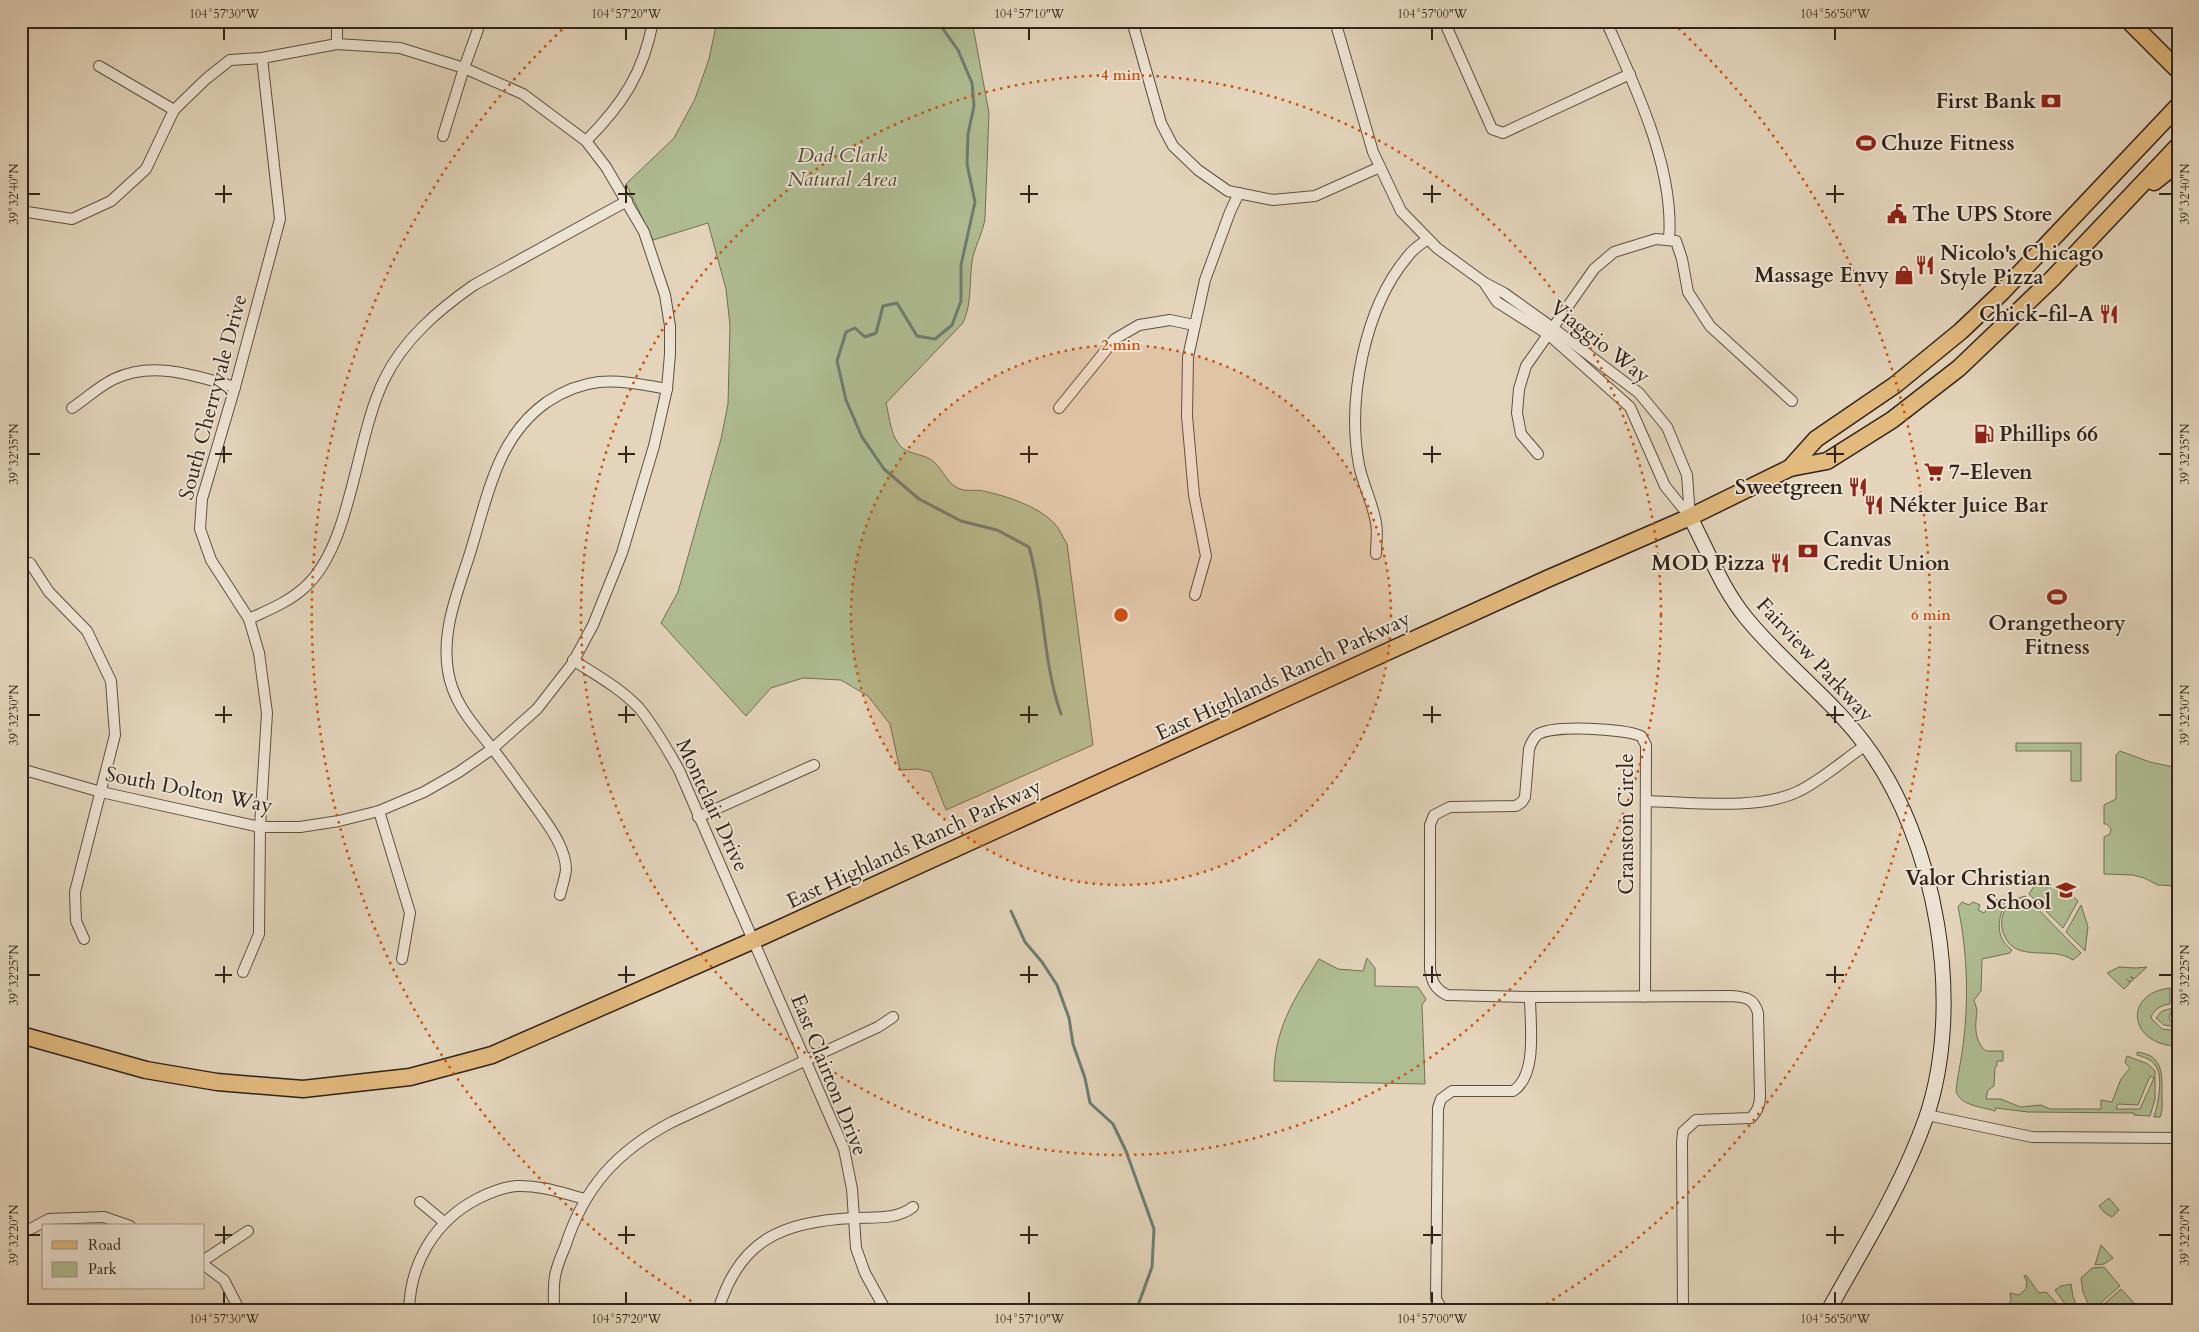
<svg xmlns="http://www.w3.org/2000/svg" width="2199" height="1332" font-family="Cardo,serif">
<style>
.green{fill:#b0bd93;stroke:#707056;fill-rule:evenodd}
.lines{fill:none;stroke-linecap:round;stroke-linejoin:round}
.stream{stroke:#6d7d72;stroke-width:3}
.minor-casing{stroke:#5d5042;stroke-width:12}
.secondary-casing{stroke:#30241a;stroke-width:16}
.primary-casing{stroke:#30241a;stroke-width:19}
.minor{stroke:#ede3d3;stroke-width:10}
.secondary{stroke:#ede3d3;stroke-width:14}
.primary{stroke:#e2ba7e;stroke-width:16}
.ticks{fill:none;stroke:#30241a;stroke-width:2}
.ring{fill:none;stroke:#cc510e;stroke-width:2.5;stroke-dasharray:2.5 5}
.labels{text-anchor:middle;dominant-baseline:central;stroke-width:4;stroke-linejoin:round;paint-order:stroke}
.poi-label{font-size:21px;font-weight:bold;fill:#30241a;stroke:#ede3d3;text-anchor:start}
.park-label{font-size:21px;font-style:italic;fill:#504a38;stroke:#ede3d3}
.street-label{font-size:21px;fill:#30241a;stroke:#ede3d3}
.centre{fill:#cc510e;stroke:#ede3d3;stroke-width:2.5}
.ring-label{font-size:15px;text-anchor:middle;font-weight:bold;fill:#cc510e;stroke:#ede3d3;stroke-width:4;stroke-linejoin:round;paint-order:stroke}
.neatline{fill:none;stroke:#30241a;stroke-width:2}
.ticks-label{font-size:12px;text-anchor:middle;fill:#30241a}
</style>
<rect width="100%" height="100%" fill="#e3d4bb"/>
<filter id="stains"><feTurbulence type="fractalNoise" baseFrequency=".004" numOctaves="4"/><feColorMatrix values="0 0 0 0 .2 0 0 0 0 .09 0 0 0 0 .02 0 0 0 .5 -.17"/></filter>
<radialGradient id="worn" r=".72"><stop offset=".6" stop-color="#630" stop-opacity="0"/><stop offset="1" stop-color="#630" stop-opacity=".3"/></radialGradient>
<g class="green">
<path d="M717 21H972L989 113 985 218C983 234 974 247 972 262 969 284 972 303 963 323L886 403C890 419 891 446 910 452 918 455 928 456 934 462 944 471 948 485 960 489 968 492 976 489 983 491 1007 496 1038 506 1055 524 1060 529 1063 538 1067 544L1093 745 946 810 931 772 918 769 900 770 890 724 868 696 841 680 803 678 771 688 746 716 661 623 678 592 721 439 728 404 730 325 726 289 708 223 653 240 626 184 674 138 695 99 709 59Z"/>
<polygon points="2016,743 2081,743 2081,781 2071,781 2071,751 2016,751"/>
<polygon points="2120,751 2150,762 2178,768 2178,886 2158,885 2144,878 2133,875 2104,874 2104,837 2110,834 2111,829 2107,824 2104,824 2104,805 2116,799 2116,755"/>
<polygon points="2050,885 2068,891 2078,901 2063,928 2029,894 2034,886"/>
<path d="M2025 896 2081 953 2073 960C2052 945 2016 964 2004 935 2001 928 2001 921 2003 915 2004 910 2008 906 2010 901Z"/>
<path d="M1997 899 2006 901C1998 918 1994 937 2012 950L2010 953 1982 959 1981 991 1974 1000C1975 1004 1977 1008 1977 1012 1975 1026 1974 1041 1986 1051H2003V1061H1997V1066L1995 1067 1994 1086 1988 1090 1986 1099H2001L2020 1107 2041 1105 2050 1109H2101V1100L2112 1102 2121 1079 2130 1068 2125 1063 2127 1056 2148 1064 2155 1071V1099L2150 1116 2134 1115V1113L2028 1112 1996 1108 1995 1111C1983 1107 1960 1106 1956 1091 1957 1079 1960 1066 1962 1053 1969 1006 1968 954 1958 907L1962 902 1969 905 1973 902 1980 905 1978 910 1984 913 1987 909 1992 910ZM2150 1076 2154 1078 2140 1109H2116L2118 1104 2138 1105Z"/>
<polygon points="2081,905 2088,927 2085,951 2066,932"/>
<path d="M1367 958 1375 968V986L1418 987 1426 999 1422 1005 1425 1084 1274 1081C1273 1030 1293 1001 1319 959L1338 969 1363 971Z"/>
<polygon points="2119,967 2136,968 2147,967 2134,979 2131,976 2133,980 2130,982 2127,979 2130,983 2124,989 2107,973"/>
<path d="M2170 988V1004C2162 1005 2153 1009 2151 1018L2162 1029 2178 1031V1046C2130 1046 2121 994 2170 988Z"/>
<polygon points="2173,988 2178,988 2178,1012 2171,1012 2169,1018 2172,1023 2178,1023 2178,1027 2164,1025 2156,1018 2162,1011 2173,1008"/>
<path d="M2137 1052C2163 1055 2162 1073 2162 1094 2162 1102 2163 1110 2160 1117H2154C2158 1105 2164 1075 2155 1065 2151 1059 2144 1057 2137 1055Z"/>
<polygon points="2178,1056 2178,1113 2176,1113 2175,1057"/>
<polygon points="2109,1198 2119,1210 2112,1217 2105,1213 2099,1206"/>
<polygon points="2101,1245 2113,1258 2104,1264 2095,1265"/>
<polygon points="2104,1267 2120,1286 2095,1308 2090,1308 2083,1292 2081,1278 2092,1268"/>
<polygon points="2026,1275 2039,1293 2046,1292 2064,1311 2006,1311 2011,1300 2010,1293 2019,1295 2026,1289 2027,1282 2024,1276"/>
<polygon points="2071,1284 2073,1297 2079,1311 2070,1311 2055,1290 2061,1286"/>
<polygon points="2121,1289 2135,1304 2130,1311 2096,1311"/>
</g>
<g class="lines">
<g class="stream">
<path d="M940 21 943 29 958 50 972 83 974 106 968 134 967 164 975 202 961 265V301L952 325 935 339 917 336 897 303 883 306 876 333 865 337 855 328 846 332 837 361 846 400 862 437 884 469 919 499 961 521 997 530 1029 547C1045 602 1042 660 1061 714"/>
<polyline points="1011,911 1025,942 1042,962 1057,985 1069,1018 1073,1044 1085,1078 1090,1103 1113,1124 1126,1151 1154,1229 1152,1267 1136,1311"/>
</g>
<defs>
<g id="minor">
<polyline points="337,21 337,44"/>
<polyline points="1132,21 1161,123 1173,146 1198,170 1228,191 1273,200 1315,196 1380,167"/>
<polyline points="1335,21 1373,152 1401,211 1437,248 1485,283 1504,293 1553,328 1639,393 1667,427 1687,475 1690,517"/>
<polyline points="1444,21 1492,129 1503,133 1630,74"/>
<path d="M1606 21C1635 86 1675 168 1669 240"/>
<polyline points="99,66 174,110"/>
<polyline points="443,136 464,68 481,21"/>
<path d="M586 141C622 105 644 72 653 21"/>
<polyline points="21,211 72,219 111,201 146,169 174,110 206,79 230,60 262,58 337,44 400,48 464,68 523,94 586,141 606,167 644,232 665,295 670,326 670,354 667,389 654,446 622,553 593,625 572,664 537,709 492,749 459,772 424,792 379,811 339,821 300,827 260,827 101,792 21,769"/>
<polyline points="1485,284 1497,302 1549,335 1630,407 1665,486 1690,517"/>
<path d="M72 408C86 399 99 386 114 379 154 360 196 376 235 387"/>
<polyline points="1059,408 1115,339 1139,325 1170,320 1194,325"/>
<polyline points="1538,454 1521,434 1517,413 1519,389 1526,366 1594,269 1614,252 1656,239 1676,241 1682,259 1688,292 1710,326 1792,401"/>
<path d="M1376 554C1376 544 1378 533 1376 523 1373 504 1363 485 1359 465 1347 400 1364 308 1408 256 1413 249 1421 244 1428 239"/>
<polyline points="30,563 49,592 87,631 111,681 115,735 75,892 76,921 84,939"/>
<polyline points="1195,595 1206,556 1194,495 1187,416 1188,357 1205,280 1230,212 1239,193"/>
<path d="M249 619C268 610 289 602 305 587 352 545 355 439 384 380 403 340 438 310 474 285L627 201"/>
<path d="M573 660C596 675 620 688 639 708 655 727 667 749 679 770L844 1149 852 1189 856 1248 865 1273 886 1311"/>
<path d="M1646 801C1689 802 1760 811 1799 791 1820 781 1845 759 1866 745"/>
<polyline points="379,811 410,913 402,959"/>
<polyline points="698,817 814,765"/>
<path d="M560 895C562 887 565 878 566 870 566 848 549 826 537 809 522 789 508 768 492 748 473 724 453 703 448 671 441 629 459 589 471 550 488 495 497 437 547 402 562 392 581 384 599 382 621 380 645 385 667 389"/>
<polyline points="243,972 259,934 260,827 267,713 259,653 249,619 211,560 200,529 202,499 235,387 280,219 262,58"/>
<path d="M1645 997 1646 745 1641 736C1624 729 1552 724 1537 735 1533 739 1531 743 1529 749L1525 797 1522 802 1516 806 1450 807 1434 815 1430 825V969C1432 982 1435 989 1447 995L1530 997 1731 996C1745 997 1754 998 1758 1013L1760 1095C1760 1105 1758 1110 1751 1118L1696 1120 1683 1132 1682 1142 1683 1311"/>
<polyline points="1927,1115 2032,1137 2178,1138"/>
<polyline points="420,1202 444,1222"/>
<polyline points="21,1234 49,1219 104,1217 130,1226"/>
<polyline points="204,1260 248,1231"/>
<polyline points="204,1265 224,1280 240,1311"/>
<path d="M409 1311C410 1263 435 1221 477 1199 489 1193 504 1187 517 1186 540 1185 562 1193 585 1199"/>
<path d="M554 1311C554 1300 553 1287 555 1276 557 1266 561 1256 565 1247 584 1187 617 1151 672 1122L878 1027 893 1017"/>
<path d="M718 1311C739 1239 784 1221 854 1218 875 1217 896 1220 913 1207"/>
<path d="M1443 1311 1436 1299 1438 1108 1441 1099 1452 1091H1513C1538 1075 1530 1024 1530 997"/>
</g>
<path id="secondary" d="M1690 517C1708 551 1722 589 1747 619 1783 663 1830 698 1864 743 1937 839 1965 1004 1926 1118 1902 1186 1863 1248 1828 1311"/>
<g id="primary">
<polyline points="2129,21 2178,70"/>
<polyline points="2154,182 2178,163"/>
<polyline points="1790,468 1816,439 1895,385 1961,331 2002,292 2178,106"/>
<polyline points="21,1035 146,1070 217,1082 303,1089 410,1077 492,1055 752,941 1547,579 1690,517 1790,468 1827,461 1892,420 1959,368 2052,279 2178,146"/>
</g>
</defs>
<use href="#minor" class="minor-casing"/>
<use href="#secondary" class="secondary-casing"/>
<use href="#primary" class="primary-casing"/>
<use href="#minor" class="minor"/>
<use href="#secondary" class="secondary"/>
<use href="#primary" class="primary"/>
</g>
<path class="ticks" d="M224 28V40M626 28V40M1029 28V40M1432 28V40M1835 28V40M224 185V203M626 185V203M1029 185V203M1432 185V203M1835 185V203M28 194H40M215 194H232M618 194H635M1020 194H1038M1423 194H1441M1826 194H1844M2159 194H2172M224 446V463M626 446V463M1029 446V463M1432 446V463M1835 446V463M28 454H40M215 454H232M618 454H635M1020 454H1038M1423 454H1441M1826 454H1844M2159 454H2172M224 706V723M626 706V723M1029 706V723M1432 706V723M1835 706V723M28 715H40M215 715H232M618 715H635M1020 715H1038M1423 715H1441M1826 715H1844M2159 715H2172M224 966V983M626 966V983M1029 966V983M1432 966V983M1835 966V983M28 975H40M215 975H232M618 975H635M1020 975H1038M1423 975H1441M1826 975H1844M2159 975H2172M224 1226V1244M626 1226V1244M1029 1226V1244M1432 1226V1244M1835 1226V1244M28 1235H40M215 1235H232M618 1235H635M1020 1235H1038M1423 1235H1441M1826 1235H1844M2159 1235H2172M224 1292V1304M626 1292V1304M1029 1292V1304M1432 1292V1304M1835 1292V1304"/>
<circle cx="1121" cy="615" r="270" fill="#cc510e" fill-opacity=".12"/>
<g class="ring">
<circle cx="1121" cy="615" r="270"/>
<circle cx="1121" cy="615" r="540"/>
<path d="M704 1309A810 810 0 0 1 569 23M1673 23A810 810 0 0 1 1538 1309"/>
</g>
<defs>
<symbol id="bank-bare" viewBox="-9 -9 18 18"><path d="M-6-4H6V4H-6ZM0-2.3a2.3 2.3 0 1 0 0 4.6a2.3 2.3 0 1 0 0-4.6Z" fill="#8f2418" stroke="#ede3d3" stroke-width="2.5" paint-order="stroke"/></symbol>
<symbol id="stadium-bare" viewBox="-9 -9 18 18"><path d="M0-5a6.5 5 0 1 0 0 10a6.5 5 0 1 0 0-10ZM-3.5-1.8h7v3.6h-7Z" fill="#8f2418" stroke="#ede3d3" stroke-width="2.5" paint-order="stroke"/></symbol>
<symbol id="civic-bare" viewBox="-9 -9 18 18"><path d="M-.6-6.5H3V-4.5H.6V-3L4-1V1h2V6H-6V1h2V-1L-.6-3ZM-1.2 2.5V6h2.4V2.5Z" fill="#8f2418" stroke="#ede3d3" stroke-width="2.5" paint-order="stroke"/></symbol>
<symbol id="restaurant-bare" viewBox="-9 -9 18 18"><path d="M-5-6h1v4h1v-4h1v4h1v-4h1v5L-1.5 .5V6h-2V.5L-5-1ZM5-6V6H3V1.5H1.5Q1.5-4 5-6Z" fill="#8f2418" stroke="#ede3d3" stroke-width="2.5" paint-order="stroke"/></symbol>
<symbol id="shop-bare" viewBox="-9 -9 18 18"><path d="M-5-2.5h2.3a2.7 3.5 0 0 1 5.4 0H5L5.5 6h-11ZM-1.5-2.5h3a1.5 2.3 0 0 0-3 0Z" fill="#8f2418" stroke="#ede3d3" stroke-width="2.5" paint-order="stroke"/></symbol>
<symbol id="fuel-bare" viewBox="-9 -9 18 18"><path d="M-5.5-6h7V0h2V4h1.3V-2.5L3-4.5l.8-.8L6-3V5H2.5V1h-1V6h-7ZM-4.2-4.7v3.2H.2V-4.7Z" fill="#8f2418" stroke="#ede3d3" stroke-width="2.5" paint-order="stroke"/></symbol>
<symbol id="supermarket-bare" viewBox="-9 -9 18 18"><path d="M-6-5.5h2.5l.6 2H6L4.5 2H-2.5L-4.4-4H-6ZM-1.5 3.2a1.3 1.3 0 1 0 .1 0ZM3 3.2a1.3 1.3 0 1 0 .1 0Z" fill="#8f2418" stroke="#ede3d3" stroke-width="2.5" paint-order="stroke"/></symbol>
<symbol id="school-bare" viewBox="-9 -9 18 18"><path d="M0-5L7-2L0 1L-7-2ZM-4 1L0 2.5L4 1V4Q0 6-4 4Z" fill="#8f2418" stroke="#ede3d3" stroke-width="2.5" paint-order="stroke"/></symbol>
</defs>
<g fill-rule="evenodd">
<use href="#bank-bare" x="2037" y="87" width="28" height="28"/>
<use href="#stadium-bare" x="1852" y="129" width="28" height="28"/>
<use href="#civic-bare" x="1883" y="200" width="28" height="28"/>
<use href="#restaurant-bare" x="1911" y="251" width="28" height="28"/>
<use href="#shop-bare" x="1890" y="261" width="28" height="28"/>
<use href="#restaurant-bare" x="2095" y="300" width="28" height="28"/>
<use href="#fuel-bare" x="1970" y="420" width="28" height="28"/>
<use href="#supermarket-bare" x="1920" y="458" width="28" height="28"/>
<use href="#restaurant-bare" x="1844" y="473" width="28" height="28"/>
<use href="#restaurant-bare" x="1860" y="491" width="28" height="28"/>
<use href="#bank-bare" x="1794" y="537" width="28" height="28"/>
<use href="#restaurant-bare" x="1766" y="549" width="28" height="28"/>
<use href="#stadium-bare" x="2043" y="583" width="28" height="28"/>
<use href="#school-bare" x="2052" y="876" width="28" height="28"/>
</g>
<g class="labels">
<g class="poi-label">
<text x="2036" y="101" text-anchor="end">First Bank</text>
<text x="1881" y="143">Chuze Fitness</text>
<text x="1912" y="214">The UPS Store</text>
<text x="1940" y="253">Nicolo's Chicago<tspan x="1940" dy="24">Style Pizza</tspan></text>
<text x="1889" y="275" text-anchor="end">Massage Envy</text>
<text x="2094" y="314" text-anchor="end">Chick-fil-A</text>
<text x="1999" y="434">Phillips 66</text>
<text x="1949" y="472">7-Eleven</text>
<text x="1843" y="487" text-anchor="end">Sweetgreen</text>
<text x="1889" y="505">Nékter Juice Bar</text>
<text x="1823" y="539">Canvas<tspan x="1823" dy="24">Credit Union</tspan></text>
<text x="1765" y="563" text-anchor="end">MOD Pizza</text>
<text x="2057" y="623" text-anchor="middle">Orangetheory<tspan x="2057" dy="24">Fitness</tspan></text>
<text x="2051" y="878" text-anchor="end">Valor Christian<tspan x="2051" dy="24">School</tspan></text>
</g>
<g class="park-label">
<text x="842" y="155">Dad Clark<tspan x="842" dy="24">Natural Area</tspan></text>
</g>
<g class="street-label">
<text transform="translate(1600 342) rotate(38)">Viaggio Way</text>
<text transform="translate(213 397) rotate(-75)">South Cherryvale Drive</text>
<text transform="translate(1815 660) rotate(47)">Fairview Parkway</text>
<text transform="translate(1283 676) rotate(-25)">East Highlands Ranch Parkway</text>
<text transform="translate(189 790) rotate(11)">South Dolton Way</text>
<text transform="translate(712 805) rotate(65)">Montclair Drive</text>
<text transform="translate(1626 824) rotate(-90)">Cranston Circle</text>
<text transform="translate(914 844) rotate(-25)">East Highlands Ranch Parkway</text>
<text transform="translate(829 1075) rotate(68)">East Clairton Drive</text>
</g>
</g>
<circle cx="1121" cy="615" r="8" class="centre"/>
<g class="ring-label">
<text x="1121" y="80">4 min</text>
<text x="1121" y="350">2 min</text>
<text x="1931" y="620">6 min</text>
</g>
<rect width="2199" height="1332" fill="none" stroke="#e3d4bb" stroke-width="55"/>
<rect x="42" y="1224" width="162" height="65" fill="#ede3d3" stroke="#a19789"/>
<rect x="52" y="1241" width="25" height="8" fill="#e2ba7e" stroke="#a19789"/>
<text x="88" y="1250" font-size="15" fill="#30241a">Road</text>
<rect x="52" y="1262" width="25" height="15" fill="#b0bd93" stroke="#a19789"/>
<text x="88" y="1274" font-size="15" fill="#30241a">Park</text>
<rect x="28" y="28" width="2144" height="1276" class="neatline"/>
<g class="ticks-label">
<text x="224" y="18">104°57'30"W</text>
<text x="626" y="18">104°57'20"W</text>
<text x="1029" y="18">104°57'10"W</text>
<text x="1432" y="18">104°57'00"W</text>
<text x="1835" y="18">104°56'50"W</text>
<text transform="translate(14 194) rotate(-90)" y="4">39°32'40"N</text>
<text transform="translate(2185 194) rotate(-90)" y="4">39°32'40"N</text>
<text transform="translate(14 454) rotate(-90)" y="4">39°32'35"N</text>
<text transform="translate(2185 454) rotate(-90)" y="4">39°32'35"N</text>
<text transform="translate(14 715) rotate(-90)" y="4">39°32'30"N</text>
<text transform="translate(2185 715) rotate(-90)" y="4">39°32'30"N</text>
<text transform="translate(14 975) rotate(-90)" y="4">39°32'25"N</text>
<text transform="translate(2185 975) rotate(-90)" y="4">39°32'25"N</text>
<text transform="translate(14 1235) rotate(-90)" y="4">39°32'20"N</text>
<text transform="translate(2185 1235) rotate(-90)" y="4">39°32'20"N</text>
<text x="224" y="1323">104°57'30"W</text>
<text x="626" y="1323">104°57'20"W</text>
<text x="1029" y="1323">104°57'10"W</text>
<text x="1432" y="1323">104°57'00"W</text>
<text x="1835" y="1323">104°56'50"W</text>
</g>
<rect width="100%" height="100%" filter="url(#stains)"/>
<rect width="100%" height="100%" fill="url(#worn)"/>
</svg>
